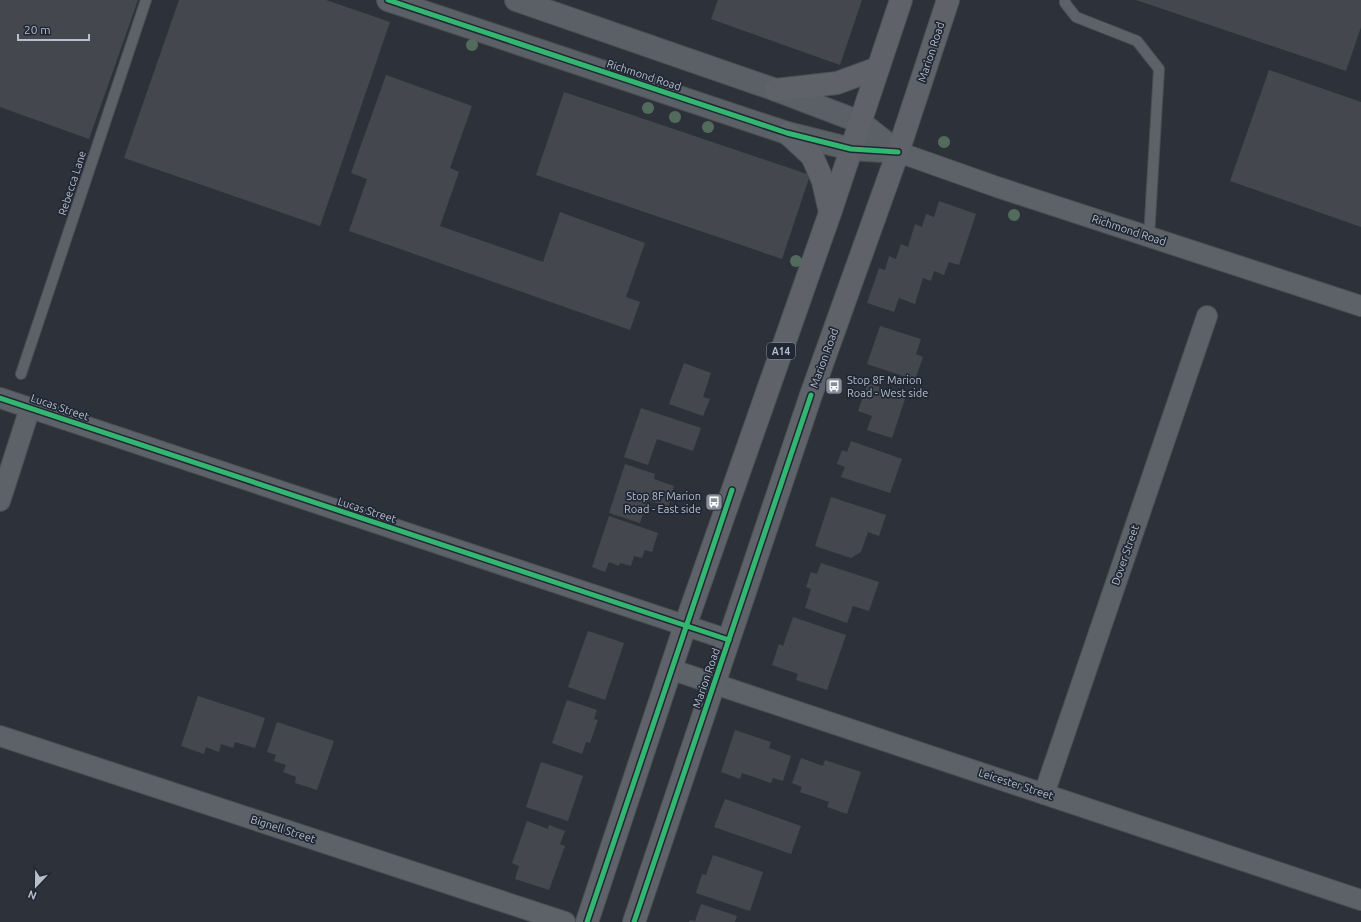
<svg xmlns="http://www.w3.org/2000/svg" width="1361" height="922" font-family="Ubuntu,sans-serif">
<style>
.building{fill:#44484e}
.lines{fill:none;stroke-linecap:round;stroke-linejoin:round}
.lane-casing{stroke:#4b4e54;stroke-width:12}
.street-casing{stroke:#4b4e54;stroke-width:22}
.secondary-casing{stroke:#4b4e54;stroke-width:24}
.primary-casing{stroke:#4b4f57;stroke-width:24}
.lane{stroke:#5d6168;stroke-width:10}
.street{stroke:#5d6168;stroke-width:20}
.secondary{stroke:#5b5f66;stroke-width:22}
.primary{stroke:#5f6369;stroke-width:22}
.cycleway-casing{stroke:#202835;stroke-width:8}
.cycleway{stroke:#33b770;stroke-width:5}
.tree{fill:#526b5d}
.labels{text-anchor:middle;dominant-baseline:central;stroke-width:3.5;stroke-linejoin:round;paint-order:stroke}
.shield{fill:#202835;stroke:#8a919d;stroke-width:1}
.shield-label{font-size:10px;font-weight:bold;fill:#b8beca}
.street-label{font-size:11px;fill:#b8beca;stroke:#202835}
.poi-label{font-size:11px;fill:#b8beca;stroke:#202835;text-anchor:start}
</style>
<rect width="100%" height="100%" fill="#2d323a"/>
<g class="building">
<polygon points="0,0 138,0 89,139 0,107"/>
<polygon points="179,0 326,0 390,22 320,226 124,158"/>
<polygon points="718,0 862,0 840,65 711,19"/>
<polygon points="1136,0 1361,0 1361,27 1346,71"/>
<polygon points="1269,70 1361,102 1361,227 1230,181"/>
<polygon points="386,75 472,106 450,168 459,172 440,226 543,262 560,212 645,243 626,297 640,302 630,330 349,231 367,179 351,173"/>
<polygon points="564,92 810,175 782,259 536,175"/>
<polygon points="939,201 976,214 959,265 949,262 944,275 934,271 931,281 923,278 915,304 899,298 894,312 867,303 879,268 885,270 889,256 896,259 901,244 908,247 915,224 922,227 926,214 934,217"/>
<polygon points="880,326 921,339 916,354 923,357 915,380 867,364"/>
<polygon points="684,363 711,373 703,397 710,399 703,416 669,404"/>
<polygon points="868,383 906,396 892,438 867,430 872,416 858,411"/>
<polygon points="641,408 701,428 693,451 657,439 648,465 624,457"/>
<polygon points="851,441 902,459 890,493 841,477 845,467 837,464 842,450 847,452"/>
<polygon points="625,464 655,474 654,479 674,486 668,507 648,500 640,523 609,513"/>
<polygon points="831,497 886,515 879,536 868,532 861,552 851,558 815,546"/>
<polygon points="609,516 658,533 652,552 645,550 642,558 634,556 631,566 620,563 619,566 609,562 605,572 592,567"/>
<polygon points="821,563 879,582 869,611 853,606 847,623 805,608 811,589 806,587 811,572 817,574"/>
<polygon points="793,617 846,635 827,690 796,680 798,674 772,665 779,644 783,646"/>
<polygon points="588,631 624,643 605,700 568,687"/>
<polygon points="198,696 265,718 255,748 235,742 233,748 221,744 219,752 206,747 204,754 181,746"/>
<polygon points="567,700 597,710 594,719 598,720 590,743 586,742 582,754 552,743"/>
<polygon points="277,722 334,741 317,790 295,783 296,777 283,772 286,765 274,761 276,755 267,752"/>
<polygon points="735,730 771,742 769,748 791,756 783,781 773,778 771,783 742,773 740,779 721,772"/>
<polygon points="801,758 823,766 825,760 861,772 847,814 827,807 829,802 800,792 802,787 792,783"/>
<polygon points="541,762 583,776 568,821 526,807"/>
<polygon points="725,799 801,826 791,854 714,827"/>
<polygon points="527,821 548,829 549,825 565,831 560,844 565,846 549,890 515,879 519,866 512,863"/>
<polygon points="713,855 763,872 750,911 696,893 702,874 706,875"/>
<polygon points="701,904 737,916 735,922 689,922 690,920 695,921"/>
</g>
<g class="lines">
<defs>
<g id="lane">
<polyline points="1065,0 1065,3 1076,17 1137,41 1159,69 1149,237"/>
<polyline points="21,374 146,0"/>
</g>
<g id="street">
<polyline points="898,152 997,187 1361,306"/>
<polyline points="0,398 729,640"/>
<polyline points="0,501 30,408"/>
<polyline points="670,669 1361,900"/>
<polyline points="0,736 565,922"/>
<polyline points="1044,794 1207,316"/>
</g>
<g id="secondary">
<polyline points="388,0 787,133 851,149 898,152"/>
<polyline points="516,0 776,90 860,122 898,152"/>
</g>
<g id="primary">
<polyline points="776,90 837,83 878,68"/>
<polyline points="787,133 812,156 823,181 830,212"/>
<polyline points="587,922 685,626 830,213 901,0"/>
<polyline points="634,922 811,395 898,152 948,0"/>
</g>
</defs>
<use href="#lane" class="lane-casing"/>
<use href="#street" class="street-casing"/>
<use href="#secondary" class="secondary-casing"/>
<use href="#primary" class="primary-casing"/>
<use href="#lane" class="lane"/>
<use href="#street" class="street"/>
<use href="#secondary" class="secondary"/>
<use href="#primary" class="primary"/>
<defs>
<g id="cycleway">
<polyline points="388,0 787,133 851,149 898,152"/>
<polyline points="0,398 729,640"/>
<polyline points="587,922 732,490"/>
<polyline points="634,922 811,395"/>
</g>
</defs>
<use href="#cycleway" class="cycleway-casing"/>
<use href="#cycleway" class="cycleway"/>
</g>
<g class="tree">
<circle cx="472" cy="45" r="6"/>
<circle cx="648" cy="108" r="6"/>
<circle cx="675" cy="117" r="6"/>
<circle cx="708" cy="127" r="6"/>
<circle cx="944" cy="142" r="6"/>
<circle cx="1014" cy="215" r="6"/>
<circle cx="796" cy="261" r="6"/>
</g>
<defs>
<symbol id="bus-square" viewBox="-11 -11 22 22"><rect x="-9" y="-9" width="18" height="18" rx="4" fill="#878d98" stroke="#202835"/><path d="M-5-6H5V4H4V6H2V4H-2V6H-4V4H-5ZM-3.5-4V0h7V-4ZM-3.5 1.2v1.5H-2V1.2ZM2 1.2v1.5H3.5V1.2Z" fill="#fff"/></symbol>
</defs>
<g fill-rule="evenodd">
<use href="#bus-square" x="824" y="376" width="20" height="20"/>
<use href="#bus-square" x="704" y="492" width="20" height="20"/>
</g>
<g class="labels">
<rect class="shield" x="767" y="343" width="28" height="16" rx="3"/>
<g class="shield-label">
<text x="781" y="351">A14</text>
</g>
<g class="street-label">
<text transform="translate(931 52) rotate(-72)">Marion Road</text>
<text transform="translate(644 75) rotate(18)">Richmond Road</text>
<text transform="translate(72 183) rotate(-72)">Rebecca Lane</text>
<text transform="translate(1129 230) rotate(18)">Richmond Road</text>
<text transform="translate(824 358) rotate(-70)">Marion Road</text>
<text transform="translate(60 407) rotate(19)">Lucas Street</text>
<text transform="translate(367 510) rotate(18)">Lucas Street</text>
<text transform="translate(1125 555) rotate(-71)">Dover Street</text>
<text transform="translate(706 678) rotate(-71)">Marion Road</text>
<text transform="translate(1016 784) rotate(18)">Leicester Street</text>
<text transform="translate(283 829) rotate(18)">Bignell Street</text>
</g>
<g class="poi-label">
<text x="847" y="380">Stop 8F Marion<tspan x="847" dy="13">Road - West side</tspan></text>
<text x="701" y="496" text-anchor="end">Stop 8F Marion<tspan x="701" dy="13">Road - East side</tspan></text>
</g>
</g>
<g transform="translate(36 886) rotate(202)" stroke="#202835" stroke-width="3" paint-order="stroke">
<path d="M0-3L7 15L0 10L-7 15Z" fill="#b8beca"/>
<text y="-6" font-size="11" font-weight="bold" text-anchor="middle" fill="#b8beca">N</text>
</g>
<path d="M18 34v6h71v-6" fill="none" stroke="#b8beca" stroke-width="2"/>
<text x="24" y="34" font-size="12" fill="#b8beca" stroke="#202835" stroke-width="3" paint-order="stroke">20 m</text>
</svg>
